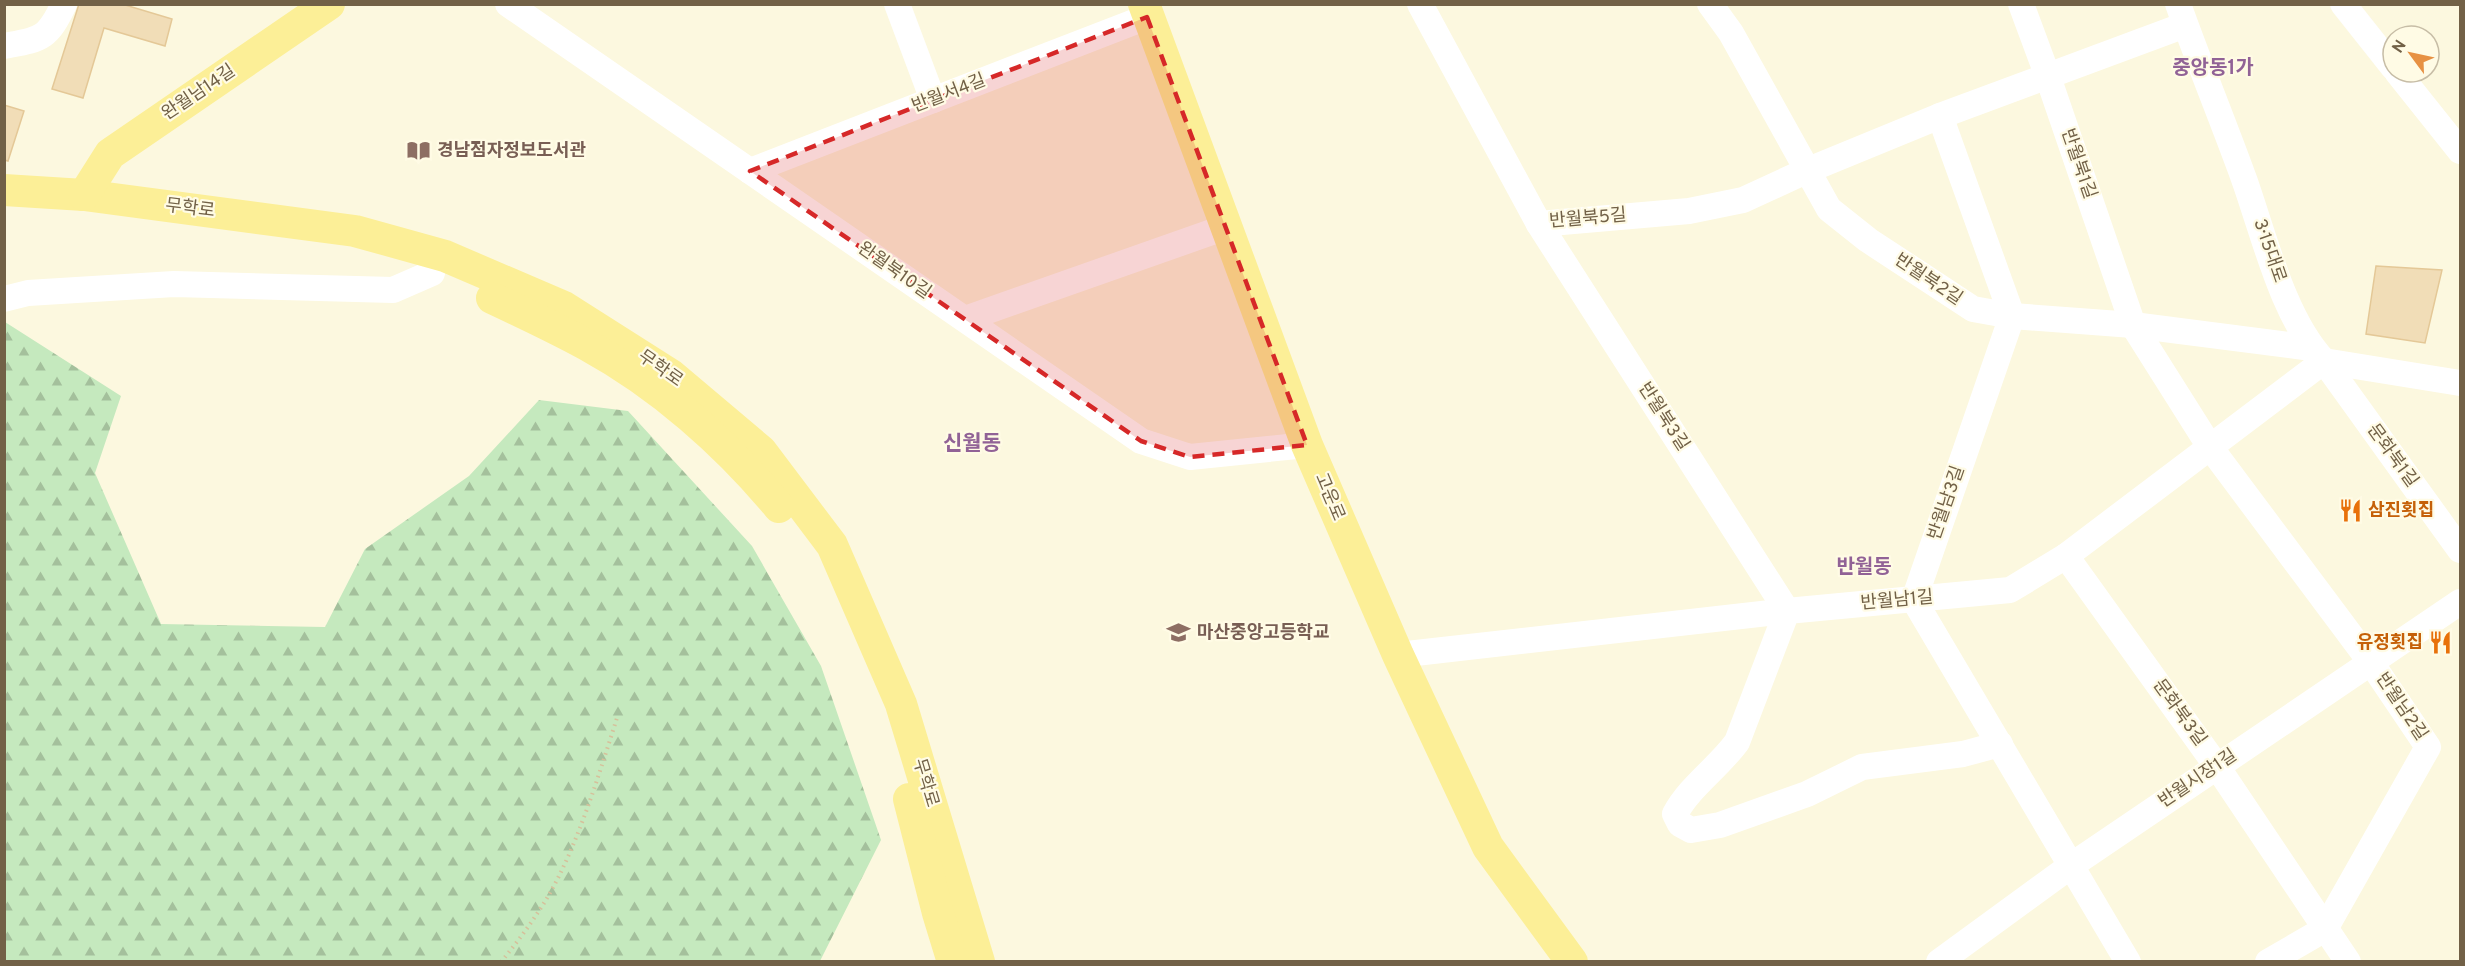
<svg xmlns="http://www.w3.org/2000/svg" width="2465" height="966" font-family="Overpass,'Noto Sans KR',sans-serif">
<style>
.forest{fill:url(#forest-firs)}
.building{fill:#f1ddb7;stroke:#e4c897;stroke-width:1.5}
.lines{fill:none;stroke-linecap:round;stroke-linejoin:round}
.path{stroke:#d6c09b;stroke-width:4;stroke-dasharray:1.5 4.5;stroke-linecap:butt}
.minor{stroke:#fff;stroke-width:26}
.major{stroke:#fcef97;stroke-width:32}
.marked{fill:#d62828;fill-opacity:0.2;stroke:#d62828;stroke-width:4.5;stroke-dasharray:12 8;stroke-linejoin:round}
.labels{text-anchor:middle;dominant-baseline:central;stroke-width:4.5;stroke-linejoin:round;paint-order:stroke}
.street-label{font-size:18px;fill:#726147;stroke:#fffbe5}
.education-label{font-size:18px;font-weight:bold;fill:#785e54;stroke:#fffbe5;text-anchor:start}
.food-label{font-size:18px;font-weight:bold;fill:#c56008;stroke:#fffbe5;text-anchor:start}
.neighbourhood-label{font-size:20px;font-weight:bold;fill:#916296;stroke:#fffbe5}
.quarter-label{font-size:21px;font-weight:bold;fill:#916296;stroke:#fffbe5}
</style>
<defs>
<pattern id="forest-firs" width="22" height="20" patternUnits="userSpaceOnUse" patternTransform="scale(1.5)"><rect width="22" height="20" fill="#c5e9be"/><path d="M5 1l3.5 6h-7zM16 11l3.5 6h-7z" fill="#a4c09c"/></pattern>
</defs>
<rect width="100%" height="100%" fill="#fcf8df"/>
<polygon class="forest" points="5,322 121,396 95,473 161,624 325,627 365,549 469,476 539,400 628,411 752,546 821,666 881,840 820,961 5,961"/>
<g class="building">
<polygon points="79,4 122,4 172,19 165,46 104,28 83,98 52,89"/>
<polygon points="4,105 24,111 8,161 4,160"/>
<polygon points="2376,266 2442,270 2425,343 2366,334"/>
</g>
<g class="lines">
<path class="path" d="M501 962C523 935 543 908 558 878 583 828 600 771 617 718"/>
<g class="minor">
<polyline points="508,4 1141,441 1190,457 1307,445"/>
<polyline points="897,4 933,100"/>
<path d="M1420 4 1539 224 1787 611 1737 742C1718 768 1690 786 1675 814L1680 824 1691 830 1720 825 1807 794 1862 767 1963 754 2000 744"/>
<polyline points="1710,4 1731,33 1829,209 1868,240 1973,309 2012,316 2133,325 2312,348"/>
<polyline points="2021,4 2048,77 2133,325 2210,447 2372,664 2428,747 2325,929 2268,962"/>
<path d="M2178 4C2199 63 2223 121 2244 179 2264 235 2283 318 2324 361L2460 383"/>
<polyline points="2343,4 2393,67"/>
<path d="M4 46C41 39 47 40 64 4"/>
<polyline points="2397,72 2460,151"/>
<polyline points="1940,116 2012,316 1914,600 2128,962"/>
<polyline points="750,171 1147,17"/>
<polyline points="1539,224 1689,211 1743,200 1806,171 1940,116 2185,25"/>
<polyline points="4,299 28,293 174,284 393,290 432,273"/>
<polyline points="965,319 1226,227"/>
<polyline points="2066,556 2216,765 2348,962"/>
<polyline points="1398,655 1787,611 2010,590 2066,556 2324,361 2460,550"/>
<polyline points="1939,962 2072,865 2460,602"/>
</g>
<g class="major">
<polyline points="1144,4 1307,445 1398,655 1488,847 1572,962"/>
<polyline points="4,190 84,195 355,231 445,256 564,307 671,375 761,451 832,545 901,704 979,962"/>
<polyline points="84,195 110,154 329,4"/>
<path d="M492 298C524 313 556 328 587 345 660 385 726 443 779 507"/>
<polyline points="909,799 938,913 953,962"/>
</g>
</g>
<path class="marked" d="M1147 17 1307 445 1190 457 1141 441 750 171Z"/>
<defs>
<symbol id="library-bare" viewBox="-9 -9 18 18"><path d="M-6-4Q-3-5.5-.7-3.5V5Q-3 3-6 4ZM6-4Q3-5.5 .7-3.5V5Q3 3 6 4Z" fill="#8d6e63" stroke="#fffbe5" stroke-width="2.5" paint-order="stroke"/></symbol>
<symbol id="restaurant-bare" viewBox="-9 -9 18 18"><path d="M-5-6h1v4h1v-4h1v4h1v-4h1v5L-1.5 .5V6h-2V.5L-5-1ZM5-6V6H3V1.5H1.5Q1.5-4 5-6Z" fill="#e8710a" stroke="#fffbe5" stroke-width="2.5" paint-order="stroke"/></symbol>
<symbol id="school-bare" viewBox="-9 -9 18 18"><path d="M0-5L7-2L0 1L-7-2ZM-4 1L0 2.5L4 1V4Q0 6-4 4Z" fill="#8d6e63" stroke="#fffbe5" stroke-width="2.5" paint-order="stroke"/></symbol>
</defs>
<g fill-rule="evenodd">
<use href="#library-bare" x="402" y="134" width="33" height="33"/>
<use href="#restaurant-bare" x="2334" y="494" width="33" height="33"/>
<use href="#school-bare" x="1162" y="616" width="33" height="33"/>
<use href="#restaurant-bare" x="2424" y="626" width="33" height="33"/>
</g>
<g class="labels">
<g class="street-label">
<text transform="translate(199 93) rotate(-34)">완월남14길</text>
<text transform="translate(949 94) rotate(-21)">반월서4길</text>
<text transform="translate(2078 164) rotate(71)">반월북1길</text>
<text transform="translate(190 209) rotate(7)">무학로</text>
<text transform="translate(1588 219) rotate(-5)">반월북5길</text>
<text transform="translate(2269 251) rotate(71)">3·15대로</text>
<text transform="translate(894 271) rotate(35)">완월북10길</text>
<text transform="translate(1928 280) rotate(34)">반월북2길</text>
<text transform="translate(660 369) rotate(35)">무학로</text>
<text transform="translate(1663 417) rotate(57)">반월북3길</text>
<text transform="translate(2392 456) rotate(54)">문화북1길</text>
<text transform="translate(1329 497) rotate(67)">고운로</text>
<text transform="translate(1947 503) rotate(-71)">반월남3길</text>
<text transform="translate(1897 601) rotate(-5)">반월남1길</text>
<text transform="translate(2401 707) rotate(56)">반월남2길</text>
<text transform="translate(2179 713) rotate(54)">문화북3길</text>
<text transform="translate(2198 779) rotate(-34)">반월시장1길</text>
<text transform="translate(925 783) rotate(73)">무학로</text>
</g>
<g class="education-label">
<text x="437" y="151">경남점자정보도서관</text>
<text x="1197" y="633">마산중앙고등학교</text>
</g>
<g class="food-label">
<text x="2368" y="511">삼진횟집</text>
<text x="2423" y="643" text-anchor="end">유정횟집</text>
</g>
<g class="neighbourhood-label">
<text x="2213" y="69">중앙동1가</text>
<text x="1864" y="568">반월동</text>
</g>
<g class="quarter-label">
<text x="972" y="444">신월동</text>
</g>
</g>
<rect width="2465" height="966" fill="none" stroke="#726147" stroke-width="12"/>
<g transform="translate(2411 54) rotate(303)"><circle r="28" fill="#fffbe5" stroke="#c7bda6" stroke-width="1.5"/>
<path d="M0-4.5L10 22L0 15L-10 22Z" fill="#e79143"/>
<text y="-9" font-size="16" font-weight="bold" text-anchor="middle" fill="#726147">N</text>
</g>
</svg>
